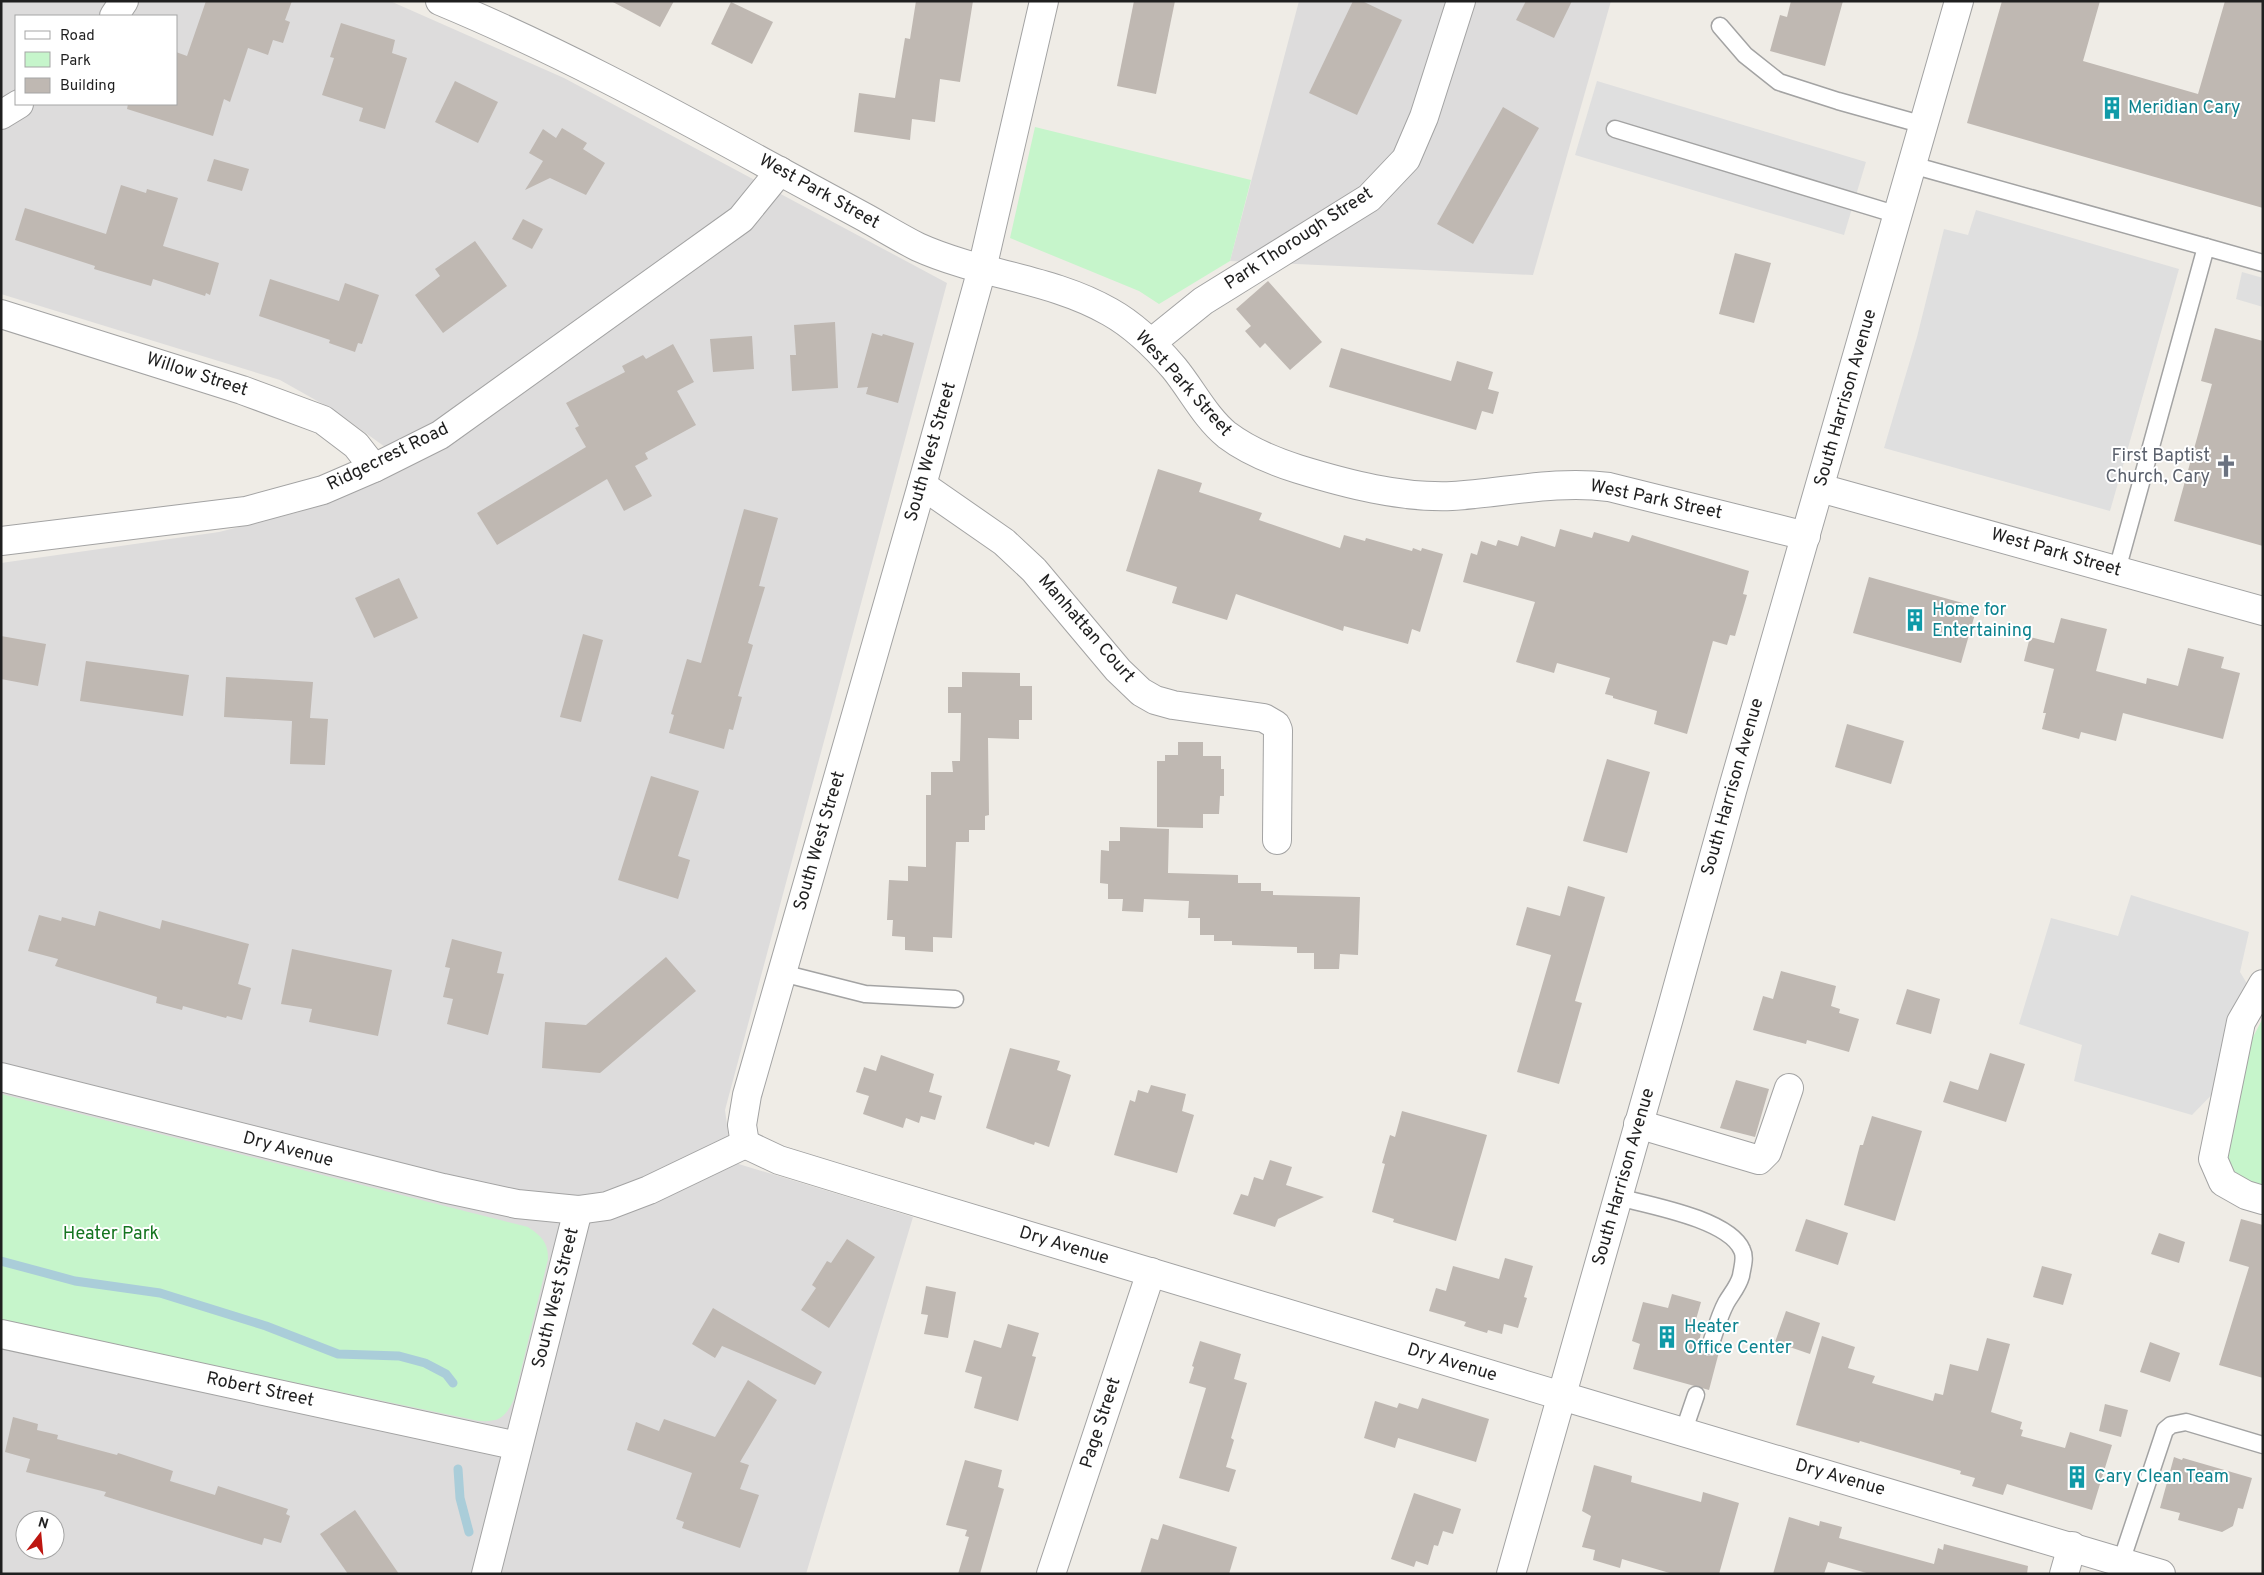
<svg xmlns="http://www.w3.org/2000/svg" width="2264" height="1575" font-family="Overpass,sans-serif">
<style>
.residential{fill:#dddcdc;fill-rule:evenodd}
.park{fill:#c6f5cb}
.parking{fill:#dfdfdf}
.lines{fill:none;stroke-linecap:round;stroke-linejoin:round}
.stream{stroke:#aacdd9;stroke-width:9}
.building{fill:#bfb8b2}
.service-casing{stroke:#a3a3a3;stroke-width:19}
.minor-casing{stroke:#a3a3a3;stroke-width:30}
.tertiary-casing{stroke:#a3a3a3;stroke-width:30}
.service{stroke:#fff;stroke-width:16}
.minor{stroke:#fff;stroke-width:28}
.tertiary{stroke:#fff;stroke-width:28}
.labels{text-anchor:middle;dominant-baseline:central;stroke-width:4;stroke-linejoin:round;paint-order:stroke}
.culture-label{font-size:18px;fill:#0d838f;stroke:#fff;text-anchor:start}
.street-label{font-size:18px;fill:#1f1f1f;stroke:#fff}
.worship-label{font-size:18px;fill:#5b616d;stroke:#fff;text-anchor:end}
.park-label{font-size:18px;fill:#157520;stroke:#fff}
</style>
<rect width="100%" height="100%" fill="#efece6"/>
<g class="residential">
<path d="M1 1H390L564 78 947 283 725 1110 732 1162 913 1217 806 1574H1V563L219 532 299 512 359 489 406 462 335 411 280 380 1 294ZM16 16H176V104H16ZM25 1520H55V1550H25Z"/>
<polygon points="1299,1 1611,1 1533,275 1230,261"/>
</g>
<g class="park">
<polygon points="1035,127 1251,180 1230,261 1159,304 1139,291 1010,238"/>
<polygon points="2263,1018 2263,1192 2237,1183 2223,1155 2244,1054"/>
<path d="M1 1094 528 1227C541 1236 548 1242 548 1259L514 1399C505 1418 500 1422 479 1421L1 1321Z"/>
</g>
<g class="parking">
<polygon points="1597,81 1866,162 1844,235 1575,155"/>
<polygon points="1976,210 2179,269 2110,511 1884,448 1917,337 1944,229 1968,235"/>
<polygon points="2242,272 2263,278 2263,307 2236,299"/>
<polygon points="2131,895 2249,932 2240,972 2255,997 2230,1076 2192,1115 2074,1081 2082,1045 2019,1024 2051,918 2118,936"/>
</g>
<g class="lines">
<g class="stream">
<polyline points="1,1261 75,1281 160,1293 266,1326 338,1354 399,1356 425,1363 446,1374 453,1383"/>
<polyline points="458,1469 460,1498 469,1532"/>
</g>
</g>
<g class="building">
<polygon points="206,1 292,1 285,20 290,22 283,43 273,40 268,55 248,48 230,102 224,99 213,136 127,109 128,104 176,104 176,52 187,56"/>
<polygon points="611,1 674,1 660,27"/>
<polygon points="916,1 973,1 960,82 940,79 935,122 912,119 910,140 854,132 859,93 895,98 905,38 910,39"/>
<polygon points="1134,1 1175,1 1156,94 1117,86"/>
<polygon points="1353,1 1362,1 1402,20 1357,115 1309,93"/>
<polygon points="1526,1 1572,1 1554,38 1516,20"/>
<polygon points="1791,1 1843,1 1825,66 1770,51 1780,15 1787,17"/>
<polygon points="2002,1 2100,1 2083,61 2198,94 2225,1 2263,1 2263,208 1967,123"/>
<polygon points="731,2 773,22 752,64 711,44"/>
<polygon points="341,23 395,40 392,53 407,58 385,129 359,121 363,108 322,95 334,58 330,57"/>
<polygon points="455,81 498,102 478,143 435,122"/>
<polygon points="1503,107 1539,128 1473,244 1437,224"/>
<polygon points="562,128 587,143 583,149 605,163 586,195 550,178 525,190 543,161 529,153 543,129 556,138"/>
<polygon points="214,159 249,169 242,191 207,181"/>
<polygon points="121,185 146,193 147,189 178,198 163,246 219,263 210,295 206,293 205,296 153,279 151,286 94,269 95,266 15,240 25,208 106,234"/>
<polygon points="523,219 543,229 532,249 512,239"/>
<polygon points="475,241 507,286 443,333 415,295 440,276 435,269"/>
<polygon points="1735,253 1771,263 1754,323 1719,314"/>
<polygon points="270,279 339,301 345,283 379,295 362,344 358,343 355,352 329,343 330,340 259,316"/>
<polygon points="1268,281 1322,342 1290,370 1265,343 1260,348 1245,331 1251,326 1236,309"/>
<polygon points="835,322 838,388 792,391 790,355 796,355 794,325"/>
<polygon points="2215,328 2263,341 2263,546 2174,521 2212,384 2201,381"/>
<polygon points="872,333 882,336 883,334 914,343 898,403 866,394 868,387 857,388"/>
<polygon points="752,336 754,369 713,372 710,339"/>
<polygon points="673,344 694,382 677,391 696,425 645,453 648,459 635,466 652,496 624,511 607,479 497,545 477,513 586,447 575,428 579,426 566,403 625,372 622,366 643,355 646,359"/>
<polygon points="1341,348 1451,381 1457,361 1493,372 1488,389 1499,392 1493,414 1482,411 1476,430 1329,387"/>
<polygon points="1158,469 1202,483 1199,492 1262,513 1259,520 1340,548 1344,535 1365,541 1366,538 1412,551 1413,548 1421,551 1422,548 1443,554 1420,632 1412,629 1408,644 1344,626 1343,631 1236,594 1227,620 1172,603 1177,587 1126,571"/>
<polygon points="744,509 778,518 759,586 765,587 748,643 753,645 738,696 742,697 733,730 729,729 724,749 669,733 674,715 671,714 687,659 701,663"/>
<polygon points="1560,529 1592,538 1594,532 1629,542 1632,535 1749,571 1743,594 1747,595 1735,636 1730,635 1727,645 1713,641 1687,734 1654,724 1657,711 1613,698 1613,696 1605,694 1610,678 1557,663 1554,673 1516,662 1535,602 1463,582 1471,553 1477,555 1481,541 1496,546 1498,540 1518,546 1521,536 1555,547"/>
<polygon points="1869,577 1977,607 1961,663 1853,633"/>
<polygon points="399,578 418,618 374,638 355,598"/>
<polygon points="2061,618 2107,629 2096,671 2146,684 2147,678 2178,686 2188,648 2224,657 2221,668 2240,673 2223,739 2123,713 2116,741 2081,732 2079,739 2042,729 2046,713 2043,713 2054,669 2024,661 2030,637 2054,643"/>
<polygon points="583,634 603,640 581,722 560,717"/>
<polygon points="1,636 46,644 38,686 1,679"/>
<polygon points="86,661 189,675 183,716 80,701"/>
<polygon points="962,672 1020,673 1020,686 1032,686 1032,720 1019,720 1019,739 988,738 989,815 985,816 985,830 969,830 969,842 956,842 952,938 933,937 933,952 905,950 905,937 892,936 893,920 887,920 889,880 908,881 908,866 926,867 926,795 931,795 931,772 953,772 952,761 960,761 961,713 948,713 948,687 962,687"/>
<polygon points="226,677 313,682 310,718 328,719 325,765 290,764 292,721 224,717"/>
<polygon points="1847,724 1904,741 1891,784 1835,767"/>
<polygon points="1178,742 1203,742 1203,756 1221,756 1221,769 1224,769 1224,796 1220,796 1219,814 1203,814 1203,828 1157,827 1157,761 1165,761 1165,755 1178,755"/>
<polygon points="1607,759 1650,772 1627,853 1583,841"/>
<polygon points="651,776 699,791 678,856 690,860 678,899 618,880"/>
<polygon points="1120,827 1169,829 1168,873 1238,875 1238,883 1261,883 1261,891 1273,891 1273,895 1360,897 1358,955 1340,954 1339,969 1314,969 1314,953 1297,953 1297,947 1232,945 1232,941 1214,941 1214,935 1200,935 1200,918 1188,918 1189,901 1144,899 1143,912 1122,911 1123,899 1108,899 1108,884 1100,883 1101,850 1109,851 1109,841 1120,841"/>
<polygon points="1568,886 1605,897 1575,1001 1582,1003 1559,1084 1517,1072 1551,955 1516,945 1527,907 1560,916"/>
<polygon points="99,911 160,929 162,920 249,944 238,984 251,988 242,1020 227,1016 226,1018 183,1006 182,1010 156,1003 157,997 55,966 58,959 28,951 39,915 61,921 62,917 95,926"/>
<polygon points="452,939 502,952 497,973 504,974 488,1035 447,1024 453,999 443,997 450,968 445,967"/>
<polygon points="292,949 392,970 378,1036 309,1022 312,1009 281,1004"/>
<polygon points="666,957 696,991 600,1073 542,1068 545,1022 586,1025"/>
<polygon points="1781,971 1836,986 1831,1006 1840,1009 1839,1013 1859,1019 1849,1052 1807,1040 1806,1044 1753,1030 1763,996 1773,999"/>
<polygon points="1907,989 1940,999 1931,1034 1896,1024"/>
<polygon points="1010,1048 1060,1061 1057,1070 1071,1075 1049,1147 1035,1142 1034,1145 986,1128"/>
<polygon points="1990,1053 2025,1064 2006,1122 1943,1102 1950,1081 1978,1090"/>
<polygon points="881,1055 934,1074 929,1092 942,1096 935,1120 921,1116 919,1123 906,1118 903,1128 863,1114 869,1096 856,1092 864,1067 876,1071"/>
<polygon points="1736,1080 1769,1089 1755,1137 1720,1128"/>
<polygon points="1151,1085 1186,1094 1182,1111 1194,1115 1177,1173 1114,1155 1130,1100 1135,1102 1138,1090 1148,1093"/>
<polygon points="1402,1111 1487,1135 1456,1241 1393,1222 1394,1219 1372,1212 1385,1164 1382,1163 1390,1135 1395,1137"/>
<polygon points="1872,1116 1922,1131 1895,1221 1844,1205 1860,1145 1863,1145"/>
<polygon points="1270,1160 1292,1167 1286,1185 1324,1197 1278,1219 1275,1227 1233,1214 1241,1194 1248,1196 1254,1177 1263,1180"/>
<polygon points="1806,1219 1848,1233 1838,1265 1795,1251"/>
<polygon points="2241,1219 2263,1225 2263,1378 2219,1365 2249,1267 2229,1261"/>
<polygon points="2159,1233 2185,1242 2179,1263 2151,1254"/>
<polygon points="847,1239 875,1257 829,1328 801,1310 816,1288 812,1285 827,1261 831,1263"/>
<polygon points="1505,1258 1533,1266 1524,1297 1527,1298 1518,1328 1504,1324 1502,1334 1488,1330 1487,1333 1464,1326 1466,1322 1429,1311 1436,1288 1446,1291 1453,1266 1499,1279"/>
<polygon points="2042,1266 2072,1274 2063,1305 2033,1297"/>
<polygon points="926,1286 956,1292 948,1338 924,1334 928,1315 921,1314"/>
<polygon points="1672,1294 1701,1302 1693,1330 1701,1333 1698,1346 1707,1356 1712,1356 1719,1352 1709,1390 1633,1369 1640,1344 1632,1341 1643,1302 1668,1308"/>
<polygon points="713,1308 822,1372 815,1385 722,1346 715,1358 692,1344"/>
<polygon points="1786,1311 1820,1323 1810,1354 1775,1342"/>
<polygon points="1008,1324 1039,1333 1032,1356 1036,1357 1018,1421 974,1408 982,1377 965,1372 974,1340 1001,1348"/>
<polygon points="1822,1336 1855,1347 1848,1368 1875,1376 1872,1383 1933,1401 1935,1393 1943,1395 1950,1364 1978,1371 1987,1338 2010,1344 1991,1412 2022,1422 2020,1429 2023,1430 2021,1436 2065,1448 2070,1432 2112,1445 2092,1510 2007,1484 2003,1495 1972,1486 1975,1478 1960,1474 1961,1471 1860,1441 1859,1443 1796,1425"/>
<polygon points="1200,1341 1241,1354 1234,1379 1247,1383 1231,1438 1234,1440 1226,1467 1236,1470 1229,1492 1179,1478 1206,1388 1189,1383 1194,1367 1192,1366"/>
<polygon points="2150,1342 2180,1353 2170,1382 2140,1372"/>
<polygon points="748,1380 777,1400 740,1462 749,1465 740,1489 759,1495 740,1548 682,1528 684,1522 676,1519 692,1473 627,1450 636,1422 659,1431 664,1419 715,1437"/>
<polygon points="1422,1398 1489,1419 1476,1462 1398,1438 1395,1448 1364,1438 1375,1401 1397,1408 1399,1403 1418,1409"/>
<polygon points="2105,1404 2128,1410 2121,1437 2099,1431"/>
<polygon points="13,1417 38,1424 37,1430 58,1435 57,1439 117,1455 118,1453 173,1471 170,1481 215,1495 218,1486 288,1509 286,1514 290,1516 281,1543 264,1538 262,1545 104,1496 106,1492 26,1472 30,1459 5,1452"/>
<polygon points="2174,1457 2182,1460 2183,1458 2252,1478 2243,1509 2238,1508 2233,1526 2222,1532 2178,1520 2180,1513 2160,1508"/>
<polygon points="965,1460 1002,1470 998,1487 1004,1489 980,1574 958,1574 969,1537 965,1536 967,1530 946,1525"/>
<polygon points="1594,1465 1632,1476 1631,1482 1701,1502 1703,1492 1739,1503 1719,1574 1673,1574 1622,1559 1620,1568 1593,1560 1595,1550 1582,1547 1591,1516 1582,1511"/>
<polygon points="1414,1493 1461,1509 1453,1534 1443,1531 1438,1546 1434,1545 1428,1565 1416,1561 1414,1567 1391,1559"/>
<polygon points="355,1510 399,1574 348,1574 320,1534"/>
<polygon points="1789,1517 1819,1526 1820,1521 1842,1527 1839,1538 1934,1564 1938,1548 1943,1550 1944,1544 2028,1566 2027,1574 1870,1574 1828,1562 1824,1574 1773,1574"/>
<polygon points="1163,1524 1237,1547 1229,1574 1140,1574 1151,1538 1158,1540"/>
</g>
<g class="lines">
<defs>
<g id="service">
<polyline points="1720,26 1745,55 1779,82 1838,101 1924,125"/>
<polyline points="1615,129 1898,215"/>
<polyline points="1912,165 2206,247"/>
<polyline points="2117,570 2206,247 2263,263"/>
<polyline points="782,973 865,994 955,999"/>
<path d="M1618 1197C1648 1205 1729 1219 1742 1250 1746 1258 1742 1268 1741 1276 1738 1287 1731 1294 1726 1303 1719 1316 1715 1332 1710 1346"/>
<polyline points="1683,1433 1696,1395"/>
<polyline points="2121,1562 2165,1430 2171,1425 2186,1422 2263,1445"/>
</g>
<g id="minor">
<path d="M440 1C553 48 661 106 768 165 801 183 834 201 866 218 884 228 900 238 918 247 980 275 1051 278 1110 312 1135 326 1156 347 1174 368 1192 390 1205 417 1227 435 1248 451 1273 461 1298 469 1347 484 1400 498 1452 496 1505 493 1555 480 1609 487L1806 536"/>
<polyline points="114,16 124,1"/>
<polyline points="1,115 19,104"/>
<polyline points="1,314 242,390 323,420 356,445 374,468"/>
<polyline points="1151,343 1203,301 1369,198 1406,159 1424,117 1461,1"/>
<polyline points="922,485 1004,542 1034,570 1118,670 1141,692 1155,700 1173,705 1264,718 1276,725 1278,730 1277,840"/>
<polyline points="1820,488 2263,611"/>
<polyline points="1,541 246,511 323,490 374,468 440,435 741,219 780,171"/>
<polyline points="2263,984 2241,1022 2213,1159 2223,1182 2246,1195 2263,1200"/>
<polyline points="1,1077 443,1188 517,1204 578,1210 607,1206 649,1190 745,1144"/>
<polyline points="1638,1124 1759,1160 1767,1152 1789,1088"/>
<polyline points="745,1144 742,1125 747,1095 922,485 982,269 1044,1"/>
<polyline points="745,1144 779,1160 867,1187 1562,1396"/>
<polyline points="1,1334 518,1446"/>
<polyline points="486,1574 578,1210"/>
<polyline points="1051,1574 1151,1272"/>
<polyline points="2064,1574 2072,1546"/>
</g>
<g id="tertiary">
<polyline points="1562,1396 2161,1574"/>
<polyline points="1511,1574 1669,1018 1732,791 1959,1"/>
</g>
</defs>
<use href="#service" class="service-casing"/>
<use href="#minor" class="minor-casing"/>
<use href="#tertiary" class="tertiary-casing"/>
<use href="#service" class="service"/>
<use href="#minor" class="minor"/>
<use href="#tertiary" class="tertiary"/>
</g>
<defs>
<symbol id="building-bare" viewBox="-9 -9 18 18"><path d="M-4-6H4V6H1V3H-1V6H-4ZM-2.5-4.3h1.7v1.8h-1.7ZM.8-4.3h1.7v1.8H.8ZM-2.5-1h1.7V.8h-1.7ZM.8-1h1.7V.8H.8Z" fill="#0f9aa8" stroke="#fff" stroke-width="2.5" paint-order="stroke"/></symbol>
<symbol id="church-bare" viewBox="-9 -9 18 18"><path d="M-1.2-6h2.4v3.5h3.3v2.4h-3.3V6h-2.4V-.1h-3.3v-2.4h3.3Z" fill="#6b7280" stroke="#fff" stroke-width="2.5" paint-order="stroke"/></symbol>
</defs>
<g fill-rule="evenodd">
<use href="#building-bare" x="2096" y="92" width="32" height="32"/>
<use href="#church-bare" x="2210" y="450" width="32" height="32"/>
<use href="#building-bare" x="1899" y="604" width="32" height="32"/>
<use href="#building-bare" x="1651" y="1321" width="32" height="32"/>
<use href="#building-bare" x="2061" y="1461" width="32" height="32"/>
</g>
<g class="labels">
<g class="culture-label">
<text x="2128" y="108">Meridian Cary</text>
<text x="1932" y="610">Home for<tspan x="1932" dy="21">Entertaining</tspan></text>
<text x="1684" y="1327">Heater<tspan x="1684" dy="21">Office Center</tspan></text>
<text x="2094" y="1477">Cary Clean Team</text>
</g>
<g class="street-label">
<text transform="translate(819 192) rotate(29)">West Park Street</text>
<text transform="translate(1299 239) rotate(-33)">Park Thorough Street</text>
<text transform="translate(197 375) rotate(18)">Willow Street</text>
<text transform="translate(1183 384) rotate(48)">West Park Street</text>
<text transform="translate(1846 398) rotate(-74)">South Harrison Avenue</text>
<text transform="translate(931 452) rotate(-74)">South West Street</text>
<text transform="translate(388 457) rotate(-26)">Ridgecrest Road</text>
<text transform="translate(1656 500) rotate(12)">West Park Street</text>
<text transform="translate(2056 553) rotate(16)">West Park Street</text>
<text transform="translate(1086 629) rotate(49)">Manhattan Court</text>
<text transform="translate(1733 787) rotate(-74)">South Harrison Avenue</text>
<text transform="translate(820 841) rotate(-74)">South West Street</text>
<text transform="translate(288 1150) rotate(15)">Dry Avenue</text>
<text transform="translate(1624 1177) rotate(-74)">South Harrison Avenue</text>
<text transform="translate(1064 1246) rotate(17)">Dry Avenue</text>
<text transform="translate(556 1298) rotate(-76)">South West Street</text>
<text transform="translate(1452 1363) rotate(17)">Dry Avenue</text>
<text transform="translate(260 1390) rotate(12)">Robert Street</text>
<text transform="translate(1101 1423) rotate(-72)">Page Street</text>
<text transform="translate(1840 1478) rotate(16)">Dry Avenue</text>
</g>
<g class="worship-label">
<text x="2210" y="456">First Baptist<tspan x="2210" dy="21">Church, Cary</tspan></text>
</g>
<g class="park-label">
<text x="111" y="1234">Heater Park</text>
</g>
</g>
<rect width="2264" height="1575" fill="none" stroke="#1f1f1f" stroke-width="5"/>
<rect x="15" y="15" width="162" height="90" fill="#ffffff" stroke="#a5a5a5"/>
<rect x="25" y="31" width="25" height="8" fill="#ffffff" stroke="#a5a5a5"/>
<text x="60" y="40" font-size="15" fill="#1f1f1f">Road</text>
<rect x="25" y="52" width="25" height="15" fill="#c6f5cb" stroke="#a5a5a5"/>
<text x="60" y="65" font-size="15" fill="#1f1f1f">Park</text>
<rect x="25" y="78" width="25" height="15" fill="#bfb8b2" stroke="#a5a5a5"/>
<text x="60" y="90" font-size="15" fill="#1f1f1f">Building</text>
<g transform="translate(40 1535) rotate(16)"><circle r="24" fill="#ffffff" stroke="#a5a5a5"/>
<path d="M0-4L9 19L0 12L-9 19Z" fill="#bd1610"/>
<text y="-8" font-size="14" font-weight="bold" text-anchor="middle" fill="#1f1f1f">N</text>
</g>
</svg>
